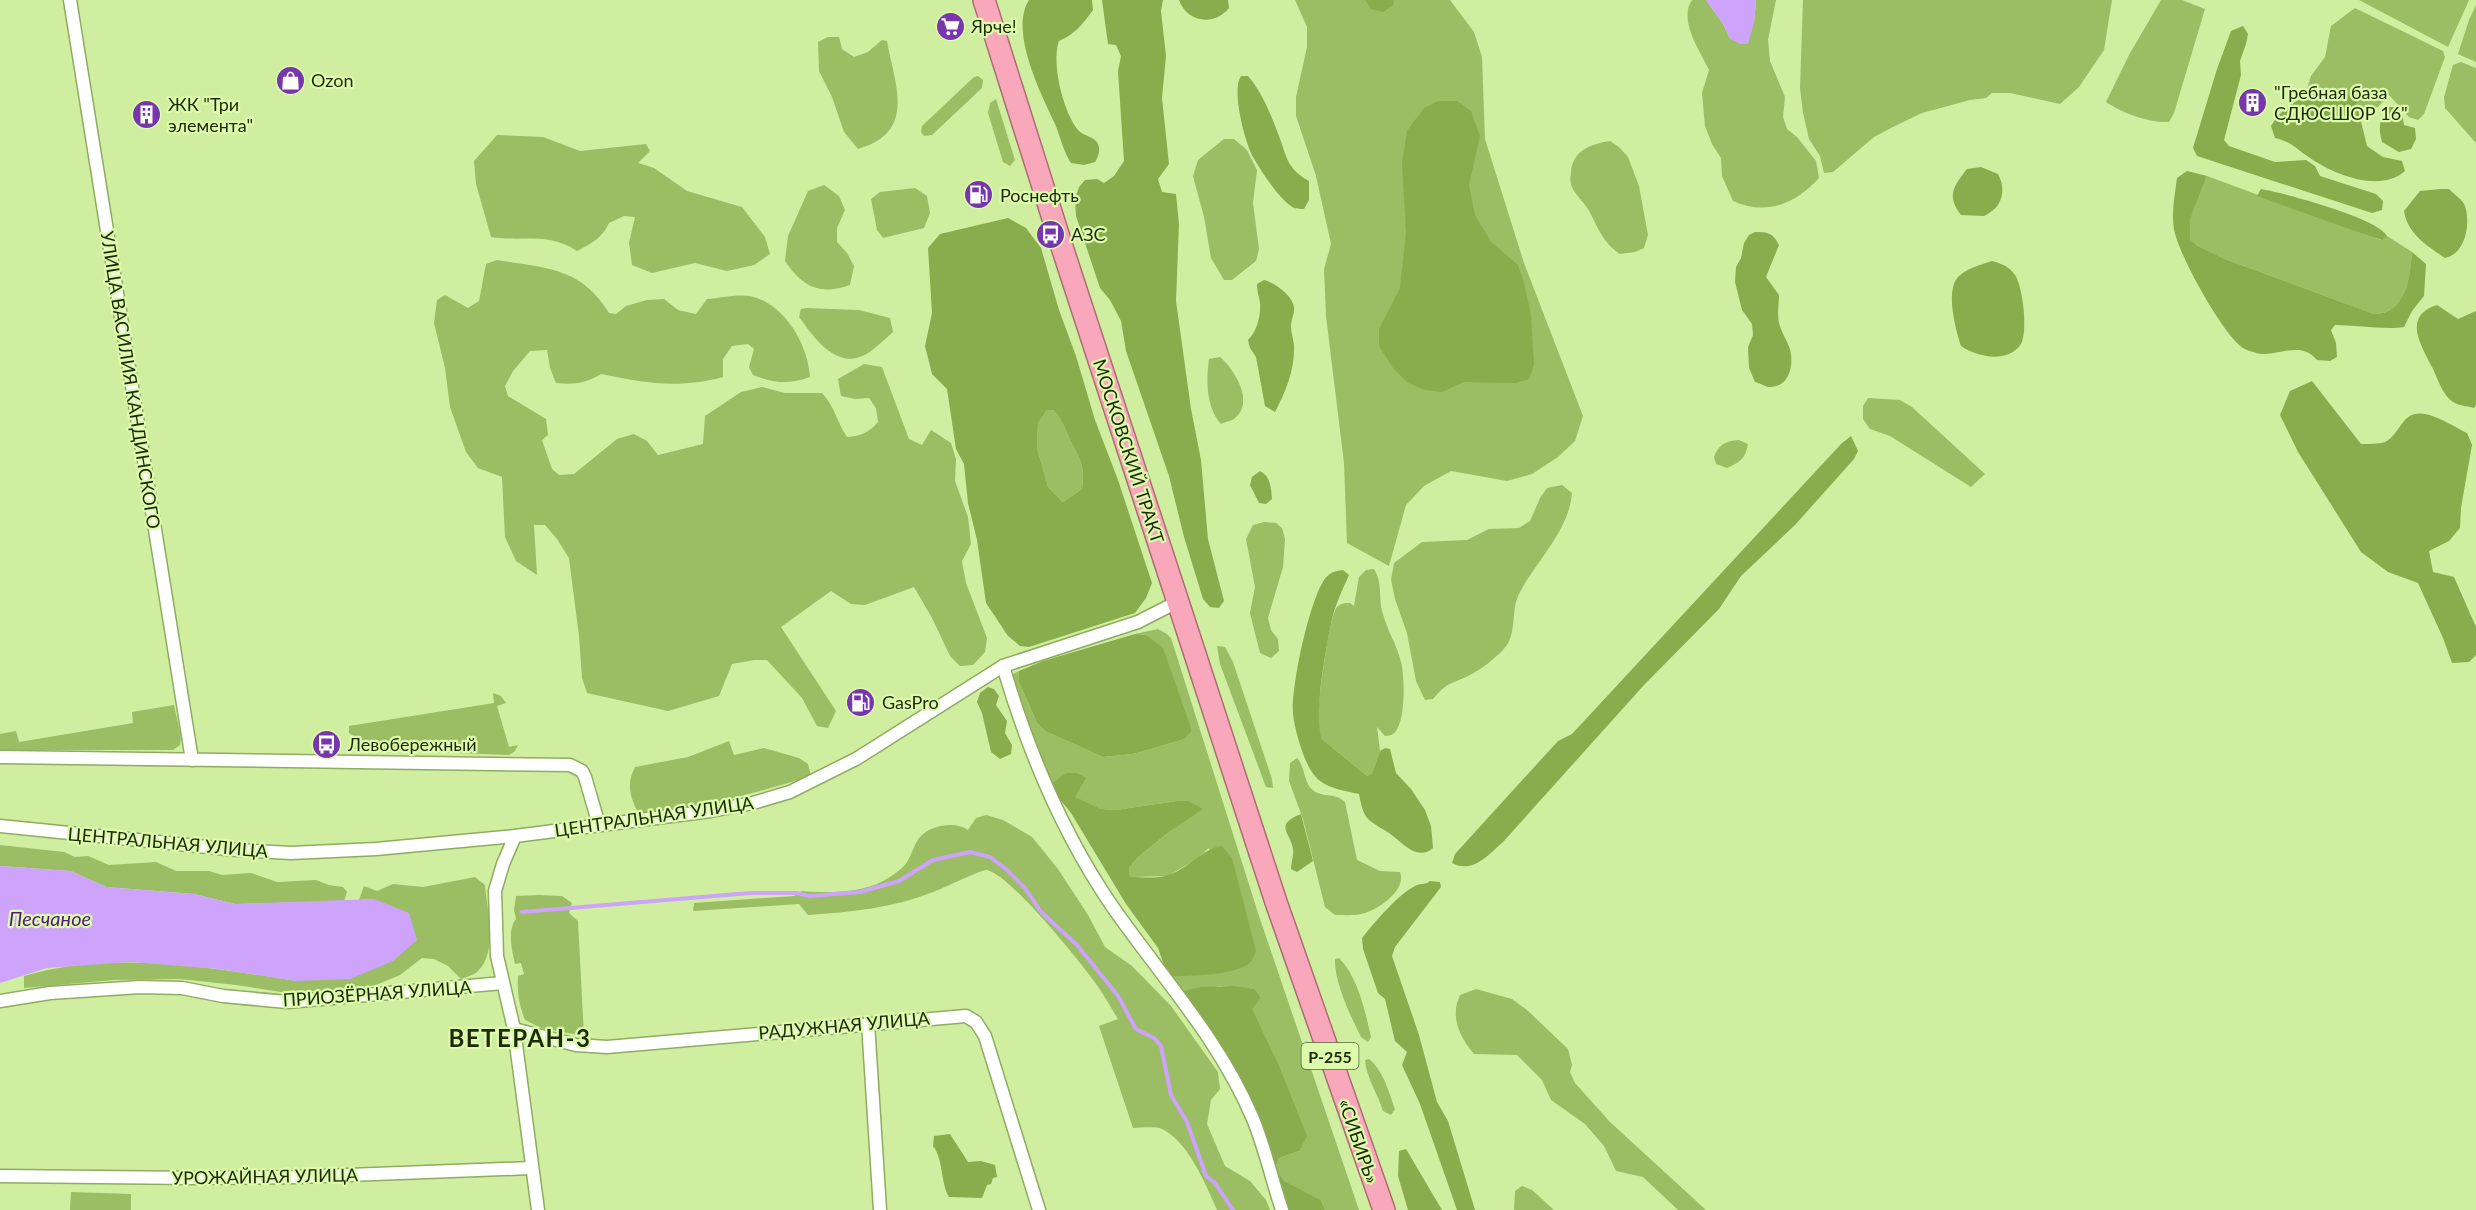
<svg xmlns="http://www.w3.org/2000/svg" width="2476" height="1210" font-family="Lato,sans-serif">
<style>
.green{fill:#9bbd64}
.forest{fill:#89ac4d;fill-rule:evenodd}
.water{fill:#cea3fb}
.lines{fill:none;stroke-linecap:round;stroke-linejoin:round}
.stream{stroke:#cea3fb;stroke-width:4}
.minor-casing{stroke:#8fac60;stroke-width:15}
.trunk-casing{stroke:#aa6e70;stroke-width:24}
.minor{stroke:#fff;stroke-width:12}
.trunk{stroke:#f8a8ba;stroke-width:21}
.labels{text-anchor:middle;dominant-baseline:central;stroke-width:4.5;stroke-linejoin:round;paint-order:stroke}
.shield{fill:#dcfcac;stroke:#57683a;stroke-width:1.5}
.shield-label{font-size:16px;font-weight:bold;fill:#1e2909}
.poi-label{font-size:18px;fill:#1e2909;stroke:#dcfcac;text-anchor:start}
.street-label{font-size:18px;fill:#1e2909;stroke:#dcfcac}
.water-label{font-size:20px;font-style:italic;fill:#551a80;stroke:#dcfcac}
.district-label{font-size:24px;font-weight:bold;letter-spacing:1.5px;fill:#1e2909;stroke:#dcfcac}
</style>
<rect width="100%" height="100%" fill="#cfeea0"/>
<g class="green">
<polygon points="1295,0 1450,0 1474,32 1482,57 1485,139 1524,263 1583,416 1575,441 1558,457 1532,474 1507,481 1451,471 1424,486 1406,505 1389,566 1347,543 1344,463 1326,316 1324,269 1331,244 1316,176 1296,116 1296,97 1307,47 1307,27"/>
<path d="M1692 0H1706L1723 24 1730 39 1754 23 1756 0H1776L1768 40 1770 61 1785 97 1783 117 1787 129 1797 137 1816 161 1819 178C1795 204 1767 216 1733 201L1722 176 1721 158 1712 144 1705 126 1702 93 1709 70C1700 51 1678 20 1692 0Z"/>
<polygon points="1803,0 2112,0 2104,50 2079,87 2060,104 2010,93 1992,93 1986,98 1970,100 1922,113 1895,126 1874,137 1833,172 1824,173 1820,156 1809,139 1803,113 1800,88"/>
<path d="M2161 0H2182L2205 9 2174 113 2169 122C2149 123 2122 113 2106 102L2129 55Z"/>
<polygon points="2359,0 2469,0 2448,47"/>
<polygon points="2476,5 2476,62 2458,54 2469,20"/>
<path d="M2355 8 2443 51 2445 57 2424 114 2418 120 2409 117 2389 95 2378 107 2359 111 2355 101C2337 95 2324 90 2305 96L2311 76 2325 57 2331 26Z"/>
<path d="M828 37H839L842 49 854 57 868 52 882 40 887 41C895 86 917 132 858 149L844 132 832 97 819 71 818 42Z"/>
<polygon points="2461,62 2476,68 2476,143 2445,108 2444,97 2453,65"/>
<polygon points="978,76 983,80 982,88 932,135 924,136 921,132 922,126 974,77"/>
<polygon points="996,99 1015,160 1010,166 1003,162 988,113 990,103"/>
<path d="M497 135 543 137 580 151 646 144 650 151 638 163 654 168 687 191 742 207 765 237 770 254 754 265 727 271 695 263 652 273 632 265 629 243 635 217 624 216 609 223C603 237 591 244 577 251 548 232 523 242 491 237L476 184 474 161Z"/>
<polygon points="1224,139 1234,139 1247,150 1257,170 1253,203 1259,249 1256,261 1232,280 1224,280 1211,258 1204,217 1193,176 1198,160"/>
<path d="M1610 141 1619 147 1628 157 1639 186 1648 235 1644 248 1635 252 1620 254C1602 242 1598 227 1588 209 1584 203 1578 197 1574 191 1570 185 1570 179 1571 173 1572 151 1590 144 1610 141Z"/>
<path d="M2207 176 2366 235 2381 240 2387 236 2412 252C2410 277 2407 314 2374 314L2225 259 2198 246 2190 239V220Z"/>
<path d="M824 185 839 196 845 210 837 228V242L847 253 854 266 850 285C819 296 802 286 785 261L788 236 808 191Z"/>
<polygon points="915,188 927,196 930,213 924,228 883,238 877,230 871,199 880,192"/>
<path d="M497 260C545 268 581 267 609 313L616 314 626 306 647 300 664 299 678 310 696 314 707 299C720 298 737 294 750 296 784 303 808 344 810 377 789 385 774 383 753 375L749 367 754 349 748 344 732 346 723 359V377C678 389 646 383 601 374 586 383 574 385 556 383L550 368 547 350 530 351 513 371 505 386 508 396 546 419 548 435 542 440 552 469 559 475 574 474 617 439 634 434 647 441 658 455 703 444 705 416 741 392 762 387 785 393H822C835 407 837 422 847 437 860 436 869 433 878 422L876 408 869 398 855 399 841 396 838 379 864 364 882 367 909 439 922 445 931 430 951 443 956 459 955 481 968 517 971 544 962 561 966 583 987 638 985 652 973 665 960 666 950 656 932 618 914 587 865 605 851 604 831 591 781 627 836 711 828 728 817 726 802 698 767 660H754L732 664 719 696 668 711 587 693 582 678 579 636 569 558 557 539 545 525H534L537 575 516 561 505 537 502 477 478 468 466 452 450 407 445 368 434 323 437 300 445 295 468 308 479 301 486 264Z"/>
<path d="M806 308 859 310 890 318 893 332C886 338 879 345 871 351 839 374 816 340 799 317L801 309Z"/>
<path d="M1220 357C1234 369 1256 403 1234 419 1231 421 1225 422 1221 424 1206 407 1206 380 1209 359Z"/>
<polygon points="1868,398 1900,400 1912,407 1985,474 1971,487 1890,436 1870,429 1863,419 1863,406"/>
<path d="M1047 410H1053C1061 417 1063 425 1068 435 1078 458 1086 461 1082 489L1063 502 1048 487 1037 448 1038 423Z"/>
<path d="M1739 440 1748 444C1746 458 1739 463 1727 468L1716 464 1714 457C1719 444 1726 441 1739 440Z"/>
<path d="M1562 485 1572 493C1569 531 1536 561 1519 594 1510 612 1518 635 1503 650 1494 659 1482 669 1470 675 1451 685 1449 680 1433 699L1425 700 1416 681 1407 633 1395 599 1391 580 1394 563 1422 542 1467 540 1489 529 1519 528 1530 521 1540 498 1547 488Z"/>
<polygon points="1264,522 1276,523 1282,528 1285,539 1283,567 1268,618 1271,630 1278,639 1279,651 1271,658 1260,653 1250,613 1255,587 1246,539 1253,525"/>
<path d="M1374 569C1383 583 1378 599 1383 614 1387 630 1397 645 1401 662 1405 676 1406 726 1393 734 1392 735 1387 736 1385 736L1377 727 1380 751 1372 775 1367 776 1322 739C1321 738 1318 731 1318 730 1316 716 1329 615 1337 607 1341 603 1345 603 1350 603L1354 606 1359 577 1366 570Z"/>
<polygon points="1158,629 1167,634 1171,638 1258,913 1359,1210 1325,1210 1321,1200 1283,1181 1275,1169 1279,1158 1299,1151 1251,1009 1261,998 1255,989 1220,986 1180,992 1172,977 1220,972 1209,848 1195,860 1168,876 1130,877 1129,868 1138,857 1194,812 1177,801 1116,810 1101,809 1049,786 1011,675 1019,671 1019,682 1037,723 1045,731 1103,757 1133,754 1185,739 1192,731 1146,635 1135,634"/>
<polygon points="1217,646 1225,647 1233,662 1272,779 1273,788 1266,787 1220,664"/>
<polygon points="493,693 501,696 506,703 497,706 509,747 518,745 515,751 509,755 351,749 355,737 349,733 349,726 494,703"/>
<polygon points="174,705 181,737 180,745 173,750 0,750 0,734 16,731 19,742 133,723 132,712"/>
<path d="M729 741 734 755 764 748 799 758 808 764 811 776C754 794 698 808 639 815 630 797 626 784 635 767L688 757Z"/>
<path d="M1297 758C1306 767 1303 784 1314 791 1325 798 1334 792 1345 802L1357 860 1380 871 1400 872C1407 890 1379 909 1365 913 1356 916 1345 915 1335 915L1325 907 1303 819 1289 781 1290 763Z"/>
<path d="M986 815 1003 820 1032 837 1058 869 1088 915 1105 947 1132 966 1171 1006 1218 1072 1220 1089 1211 1100 1207 1124 1225 1166 1250 1181 1266 1200 1270 1210H1217C1206 1185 1188 1141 1162 1129 1154 1126 1142 1128 1133 1128L1099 1026 1118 1019C1110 1006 1103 993 1094 981 1077 958 1010 875 987 870 982 869 942 889 933 892 893 908 851 912 808 915L799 904 693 911 694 903 794 896 802 891C826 893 860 893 881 882 889 878 903 869 907 862 912 854 914 844 920 837 931 825 955 821 968 830L976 818Z"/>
<polygon points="0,845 64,852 75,857 88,856 109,865 156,862 176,871 209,871 222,875 251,873 277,882 316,880 329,885 343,887 347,892 344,901 235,904 194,894 106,887 71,871 0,866"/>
<path d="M475 877 485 885C487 910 498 951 478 971 474 975 466 977 461 979L448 966 434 959 422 958 400 975 376 985 348 990 281 992 236 985 180 979 114 980 24 988V976C109 950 209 967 296 981L374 899 359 900 364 886 377 891 393 884 423 887Z"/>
<path d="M539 895 562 896 572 903 569 913 578 921 584 1036 541 1028 525 1020C519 1005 517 992 518 976L524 974 521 963 515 964C512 951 507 930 516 919L514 910 516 896Z"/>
<path d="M1339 958C1358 977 1365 1011 1371 1037L1368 1042 1361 1037C1351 1017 1334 982 1335 959Z"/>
<path d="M1476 989 1512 999 1527 1010 1568 1049 1572 1065 1570 1072 1575 1083 1610 1122 1706 1210H1678L1643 1177 1616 1171 1604 1146 1585 1124 1551 1100 1542 1080 1517 1055 1474 1054C1459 1036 1450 1017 1460 995Z"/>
<path d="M1369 1059C1383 1070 1389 1092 1395 1109L1391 1115 1383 1111C1378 1094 1366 1077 1365 1060Z"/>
<polygon points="1522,1186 1532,1190 1554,1210 1514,1210 1515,1191"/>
<polygon points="71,1192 131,1194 131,1210 70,1210"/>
</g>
<g class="forest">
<path d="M1029 0H1092L1093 10C1083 24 1075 34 1059 41 1051 62 1063 113 1079 131 1084 136 1094 136 1098 144 1101 150 1098 157 1095 162L1084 165 1071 163C1063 151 1061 138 1055 124 1041 94 1009 31 1029 0Z"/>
<polygon points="1102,0 1163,0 1161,11 1166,56 1162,98 1169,164 1158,179 1162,192 1176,194 1179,224 1176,301 1191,409 1201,460 1208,539 1224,601 1219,608 1210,607 1203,599 1184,537 1169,476 1126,351 1121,321 1110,300 1100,288 1076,216 1075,199 1079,187 1085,180 1097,179 1104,183 1114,176 1124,161 1118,71 1121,56 1116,45 1108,44"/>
<path d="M1179 0H1228L1229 8C1215 26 1187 23 1179 0Z"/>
<polygon points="1365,0 1394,0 1393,5 1383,12 1371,9"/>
<polygon points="2243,26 2248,34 2246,44 2240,61 2241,75 2224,140 2229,146 2275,162 2306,160 2315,166 2320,176 2376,194 2383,201 2382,210 2372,213 2197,156 2193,148 2217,69 2231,31"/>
<path d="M1241 76H1248C1261 91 1270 112 1277 131 1287 154 1284 167 1309 181V200L1304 209C1300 209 1294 209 1291 206 1278 197 1261 171 1253 157 1245 142 1231 90 1241 76Z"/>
<path d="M2318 92H2342L2356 101 2367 146 2383 157 2402 161 2405 171C2380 193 2335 175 2310 158 2295 148 2294 143 2275 138L2271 126C2281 108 2299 98 2318 92Z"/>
<polygon points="1438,101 1457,101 1471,111 1480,136 1469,185 1475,215 1491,242 1518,265 1524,283 1531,315 1534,365 1529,379 1516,383 1464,382 1442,392 1425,390 1408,383 1393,368 1379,346 1379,329 1400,288 1406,232 1402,164 1407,131 1424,108"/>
<path d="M2389 107H2397L2402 114 2404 125 2415 128 2416 139 2411 149 2399 152 2382 142C2378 127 2379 120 2389 107Z"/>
<path d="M1981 167 1998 174C2007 191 2002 208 1984 216L1961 215C1946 195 1954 186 1967 169Z"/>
<path d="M2187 171 2207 176 2190 220V239L2198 246 2225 259 2374 314C2407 314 2410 276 2412 252L2426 264 2424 296 2412 311 2404 327C2385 330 2356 325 2335 325L2331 330 2336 343 2337 357 2330 361 2317 360C2300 339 2278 358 2256 353 2253 352 2246 350 2243 348 2223 335 2178 254 2174 229 2171 212 2175 195 2177 178Z"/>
<path d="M2261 189C2284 193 2378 218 2387 236L2382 240 2366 235 2257 196Z"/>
<path d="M2440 189H2449C2454 194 2463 200 2465 206 2471 225 2465 254 2445 258 2427 246 2407 233 2404 211L2420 191Z"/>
<path d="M1008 218 1026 228 1041 248 1059 310 1076 356 1095 420 1118 480 1152 583 1146 598 1135 613 1029 647 1020 646 1008 636 986 603 977 540 968 503 964 464 956 449 947 389 932 374 925 346 932 313 928 248 940 234ZM1047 410H1053C1061 417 1063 425 1068 435 1078 458 1086 461 1082 489L1063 502 1048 487 1037 448 1038 423Z"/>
<path d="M1755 232C1768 232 1773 233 1779 245L1766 277 1779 295C1779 304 1777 313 1779 323 1781 332 1787 340 1790 349 1794 365 1790 388 1768 387 1765 386 1759 383 1755 382L1749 368 1748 347 1753 335 1752 324 1742 310 1735 282 1736 267 1741 258 1744 243 1749 235Z"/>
<path d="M1992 261C2002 264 2009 266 2015 275 2023 287 2028 331 2021 344 2008 364 1977 357 1961 346 1956 330 1945 291 1958 277 1967 268 1980 265 1992 261Z"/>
<path d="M1264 280C1275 283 1292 295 1294 307 1295 313 1291 320 1291 326 1291 332 1293 338 1294 345 1295 369 1286 391 1275 412L1265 406 1256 357 1250 348 1248 340C1257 331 1261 316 1260 303 1259 296 1257 292 1257 284Z"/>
<path d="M2437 305 2458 319 2476 311V405L2474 408C2468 406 2460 406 2455 403 2443 397 2438 379 2432 367 2421 345 2402 316 2437 305Z"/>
<path d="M2312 381 2361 444C2368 444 2378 444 2385 442 2398 436 2401 417 2415 414 2429 410 2455 427 2467 433L2472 445 2461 508 2460 528 2449 541 2429 551 2433 572 2454 577 2476 627V655L2469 662 2452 663 2443 638 2418 583 2388 572 2361 552 2298 452 2280 415 2290 391Z"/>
<path d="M1851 436 1858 451 1854 459 1795 525 1741 576 1719 609 1644 685 1503 842C1488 855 1473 874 1452 863L1455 854 1558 741 1572 734 1841 444Z"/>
<path d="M1260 471C1271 477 1271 488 1272 499L1266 504 1259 503 1250 485 1252 477Z"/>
<path d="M1343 570 1349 575C1342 591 1334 607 1331 624 1326 648 1313 719 1322 739L1367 776 1372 774 1380 751 1385 748 1390 749 1396 773 1411 789 1425 810 1431 826 1433 848C1417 862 1402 842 1389 833 1383 829 1375 825 1369 820 1362 813 1361 803 1359 794 1346 791 1331 789 1320 781 1305 770 1295 731 1293 714 1291 686 1309 603 1324 580 1329 573 1334 571 1343 570Z"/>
<polygon points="1135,634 1146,635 1163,648 1192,731 1185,739 1133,754 1103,757 1045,731 1037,723 1019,682 1019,671 1043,661"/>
<polygon points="988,687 994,689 999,696 996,705 1007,721 1005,733 1012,745 1011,754 1000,759 991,752 982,713 977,702 980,693"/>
<path d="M1066 773H1077L1086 778 1075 797 1101 809 1116 810 1177 801H1188L1203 809 1169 832 1138 857 1129 868 1130 877C1141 877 1158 879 1168 875 1189 869 1201 849 1222 846L1232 858 1256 951C1253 957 1252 963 1245 966 1225 976 1194 975 1172 977L1165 968 1158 948 1126 904 1071 813 1049 786Z"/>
<path d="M1301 814 1313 861 1297 872 1291 869C1291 863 1294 855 1293 849 1291 833 1273 825 1301 814Z"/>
<path d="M1430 881 1440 882 1441 887 1395 947 1392 956 1419 1035 1437 1102 1448 1121 1475 1210H1457L1420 1104 1402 1065 1407 1052 1395 1041 1385 999 1378 993 1363 949 1362 938C1374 923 1399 893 1417 885 1423 883 1425 885 1430 881Z"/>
<polygon points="1234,986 1255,989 1261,998 1252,1009 1279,1066 1307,1136 1299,1151 1279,1158 1275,1169 1284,1181 1321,1200 1325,1210 1281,1210 1241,1096 1180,992 1201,987"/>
<path d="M950 1134 968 1162 981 1161 995 1165 997 1177 993 1178 991 1184 987 1185 982 1198 949 1197C940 1181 944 1161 933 1146L934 1136Z"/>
<polygon points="1406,1149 1442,1210 1408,1210 1398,1176 1399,1151"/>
</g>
<g class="water">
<polygon points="1706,0 1756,0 1754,23 1748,44 1740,44 1730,39 1723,24"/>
<polygon points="0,866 71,871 106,887 194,894 235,904 374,899 409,913 417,940 393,961 350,979 296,981 219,969 130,962 47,968 0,983"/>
</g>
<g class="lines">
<polyline class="stream" points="522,912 750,893 796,893 810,896 860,892 899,881 933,860 970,852 990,857 1007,870 1025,888 1041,912 1077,945 1118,996 1136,1029 1154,1038 1161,1046 1171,1095 1187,1122 1206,1176 1215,1183 1233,1210"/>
<defs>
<g id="minor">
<polyline points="70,0 192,760"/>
<path d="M1003 666C1028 751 1062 833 1112 906 1160 975 1220 1040 1253 1119 1265 1148 1272 1180 1282 1210"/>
<polyline points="0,757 570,765 582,771 585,777 599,825"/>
<polyline points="0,826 237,850 291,853 376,849 515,836 711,811 753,803 790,792 856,759 1003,666 1138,622 1179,601"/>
<polyline points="515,836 503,864 495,891 497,956 514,1029 538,1210"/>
<polyline points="0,1001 50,993 140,987 182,988 223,996 287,1002 503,983"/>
<polyline points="868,1023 880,1210"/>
<polyline points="514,1029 576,1045 607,1047 966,1016 976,1022 985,1036 1039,1210"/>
<polyline points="0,1176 196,1178 297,1177 531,1168"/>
</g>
<polyline id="trunk" points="984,0 1063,250 1276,902 1384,1210"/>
</defs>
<use href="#minor" class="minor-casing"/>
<use href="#trunk" class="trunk-casing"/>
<use href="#minor" class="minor"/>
<use href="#trunk" class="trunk"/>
</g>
<defs>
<symbol id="supermarket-disc" viewBox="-11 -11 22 22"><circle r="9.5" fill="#7736ab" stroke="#dcfcac"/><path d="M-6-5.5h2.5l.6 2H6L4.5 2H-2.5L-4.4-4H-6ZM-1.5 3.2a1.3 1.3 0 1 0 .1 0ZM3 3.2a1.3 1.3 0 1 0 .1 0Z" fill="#fff"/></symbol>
<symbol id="shop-disc" viewBox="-11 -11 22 22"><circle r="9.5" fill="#7736ab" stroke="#dcfcac"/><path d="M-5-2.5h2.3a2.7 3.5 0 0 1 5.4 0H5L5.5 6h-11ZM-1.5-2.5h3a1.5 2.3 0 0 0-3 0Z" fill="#fff"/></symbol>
<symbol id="building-disc" viewBox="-11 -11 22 22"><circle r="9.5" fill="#7736ab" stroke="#dcfcac"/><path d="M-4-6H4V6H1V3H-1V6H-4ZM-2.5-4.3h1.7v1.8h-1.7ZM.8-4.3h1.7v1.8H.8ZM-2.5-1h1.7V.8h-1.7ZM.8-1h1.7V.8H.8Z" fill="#fff"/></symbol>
<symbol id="fuel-disc" viewBox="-11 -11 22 22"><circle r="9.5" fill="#7736ab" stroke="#dcfcac"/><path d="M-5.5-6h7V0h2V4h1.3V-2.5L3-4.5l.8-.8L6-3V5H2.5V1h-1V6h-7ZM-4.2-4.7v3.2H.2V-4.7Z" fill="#fff"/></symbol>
<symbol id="bus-disc" viewBox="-11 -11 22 22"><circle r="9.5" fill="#7736ab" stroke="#dcfcac"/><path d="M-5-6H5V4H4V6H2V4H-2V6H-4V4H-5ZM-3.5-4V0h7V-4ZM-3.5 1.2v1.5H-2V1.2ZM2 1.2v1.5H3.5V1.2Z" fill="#fff"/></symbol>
</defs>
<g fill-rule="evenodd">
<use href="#supermarket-disc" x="934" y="10" width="33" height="33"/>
<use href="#shop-disc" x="274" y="64" width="33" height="33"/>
<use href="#building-disc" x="2236" y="86" width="33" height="33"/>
<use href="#building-disc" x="130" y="98" width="33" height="33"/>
<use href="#fuel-disc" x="962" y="178" width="33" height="33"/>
<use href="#bus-disc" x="1034" y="218" width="33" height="33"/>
<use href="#fuel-disc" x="844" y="686" width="33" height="33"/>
<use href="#bus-disc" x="310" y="728" width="33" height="33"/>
</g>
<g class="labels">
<rect class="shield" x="1301.5" y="1043" width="57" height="26" rx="4.5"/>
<g class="shield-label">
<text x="1330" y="1056">Р-255</text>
</g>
<g class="poi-label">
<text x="971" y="26">Ярче!</text>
<text x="311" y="80">Ozon</text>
<text x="2274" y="92">"Гребная база<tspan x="2274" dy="21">СДЮСШОР 16"</tspan></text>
<text x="168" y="104">ЖК "Три<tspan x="168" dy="21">элемента"</tspan></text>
<text x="1000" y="195">Роснефть</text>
<text x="1071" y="234">АЗС</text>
<text x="882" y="702">GasPro</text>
<text x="348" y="744">Левобережный</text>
</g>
<g class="street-label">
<text transform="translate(131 380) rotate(81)">УЛИЦА ВАСИЛИЯ КАНДИНСКОГО</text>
<text transform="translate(1129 451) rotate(72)">МОСКОВСКИЙ ТРАКТ</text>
<text transform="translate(654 816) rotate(-8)">ЦЕНТРАЛЬНАЯ УЛИЦА</text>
<text transform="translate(168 842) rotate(5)">ЦЕНТРАЛЬНАЯ УЛИЦА</text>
<text transform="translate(377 993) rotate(-4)">ПРИОЗЁРНАЯ УЛИЦА</text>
<text transform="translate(844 1025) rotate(-5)">РАДУЖНАЯ УЛИЦА</text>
<text transform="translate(1359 1141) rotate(71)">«СИБИРЬ»</text>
<text transform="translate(265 1176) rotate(-1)">УРОЖАЙНАЯ УЛИЦА</text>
</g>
<g class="water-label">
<text x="50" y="918">Песчаное</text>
</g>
<g class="district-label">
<text x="520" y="1037">ВЕТЕРАН-3</text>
</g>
</g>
</svg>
